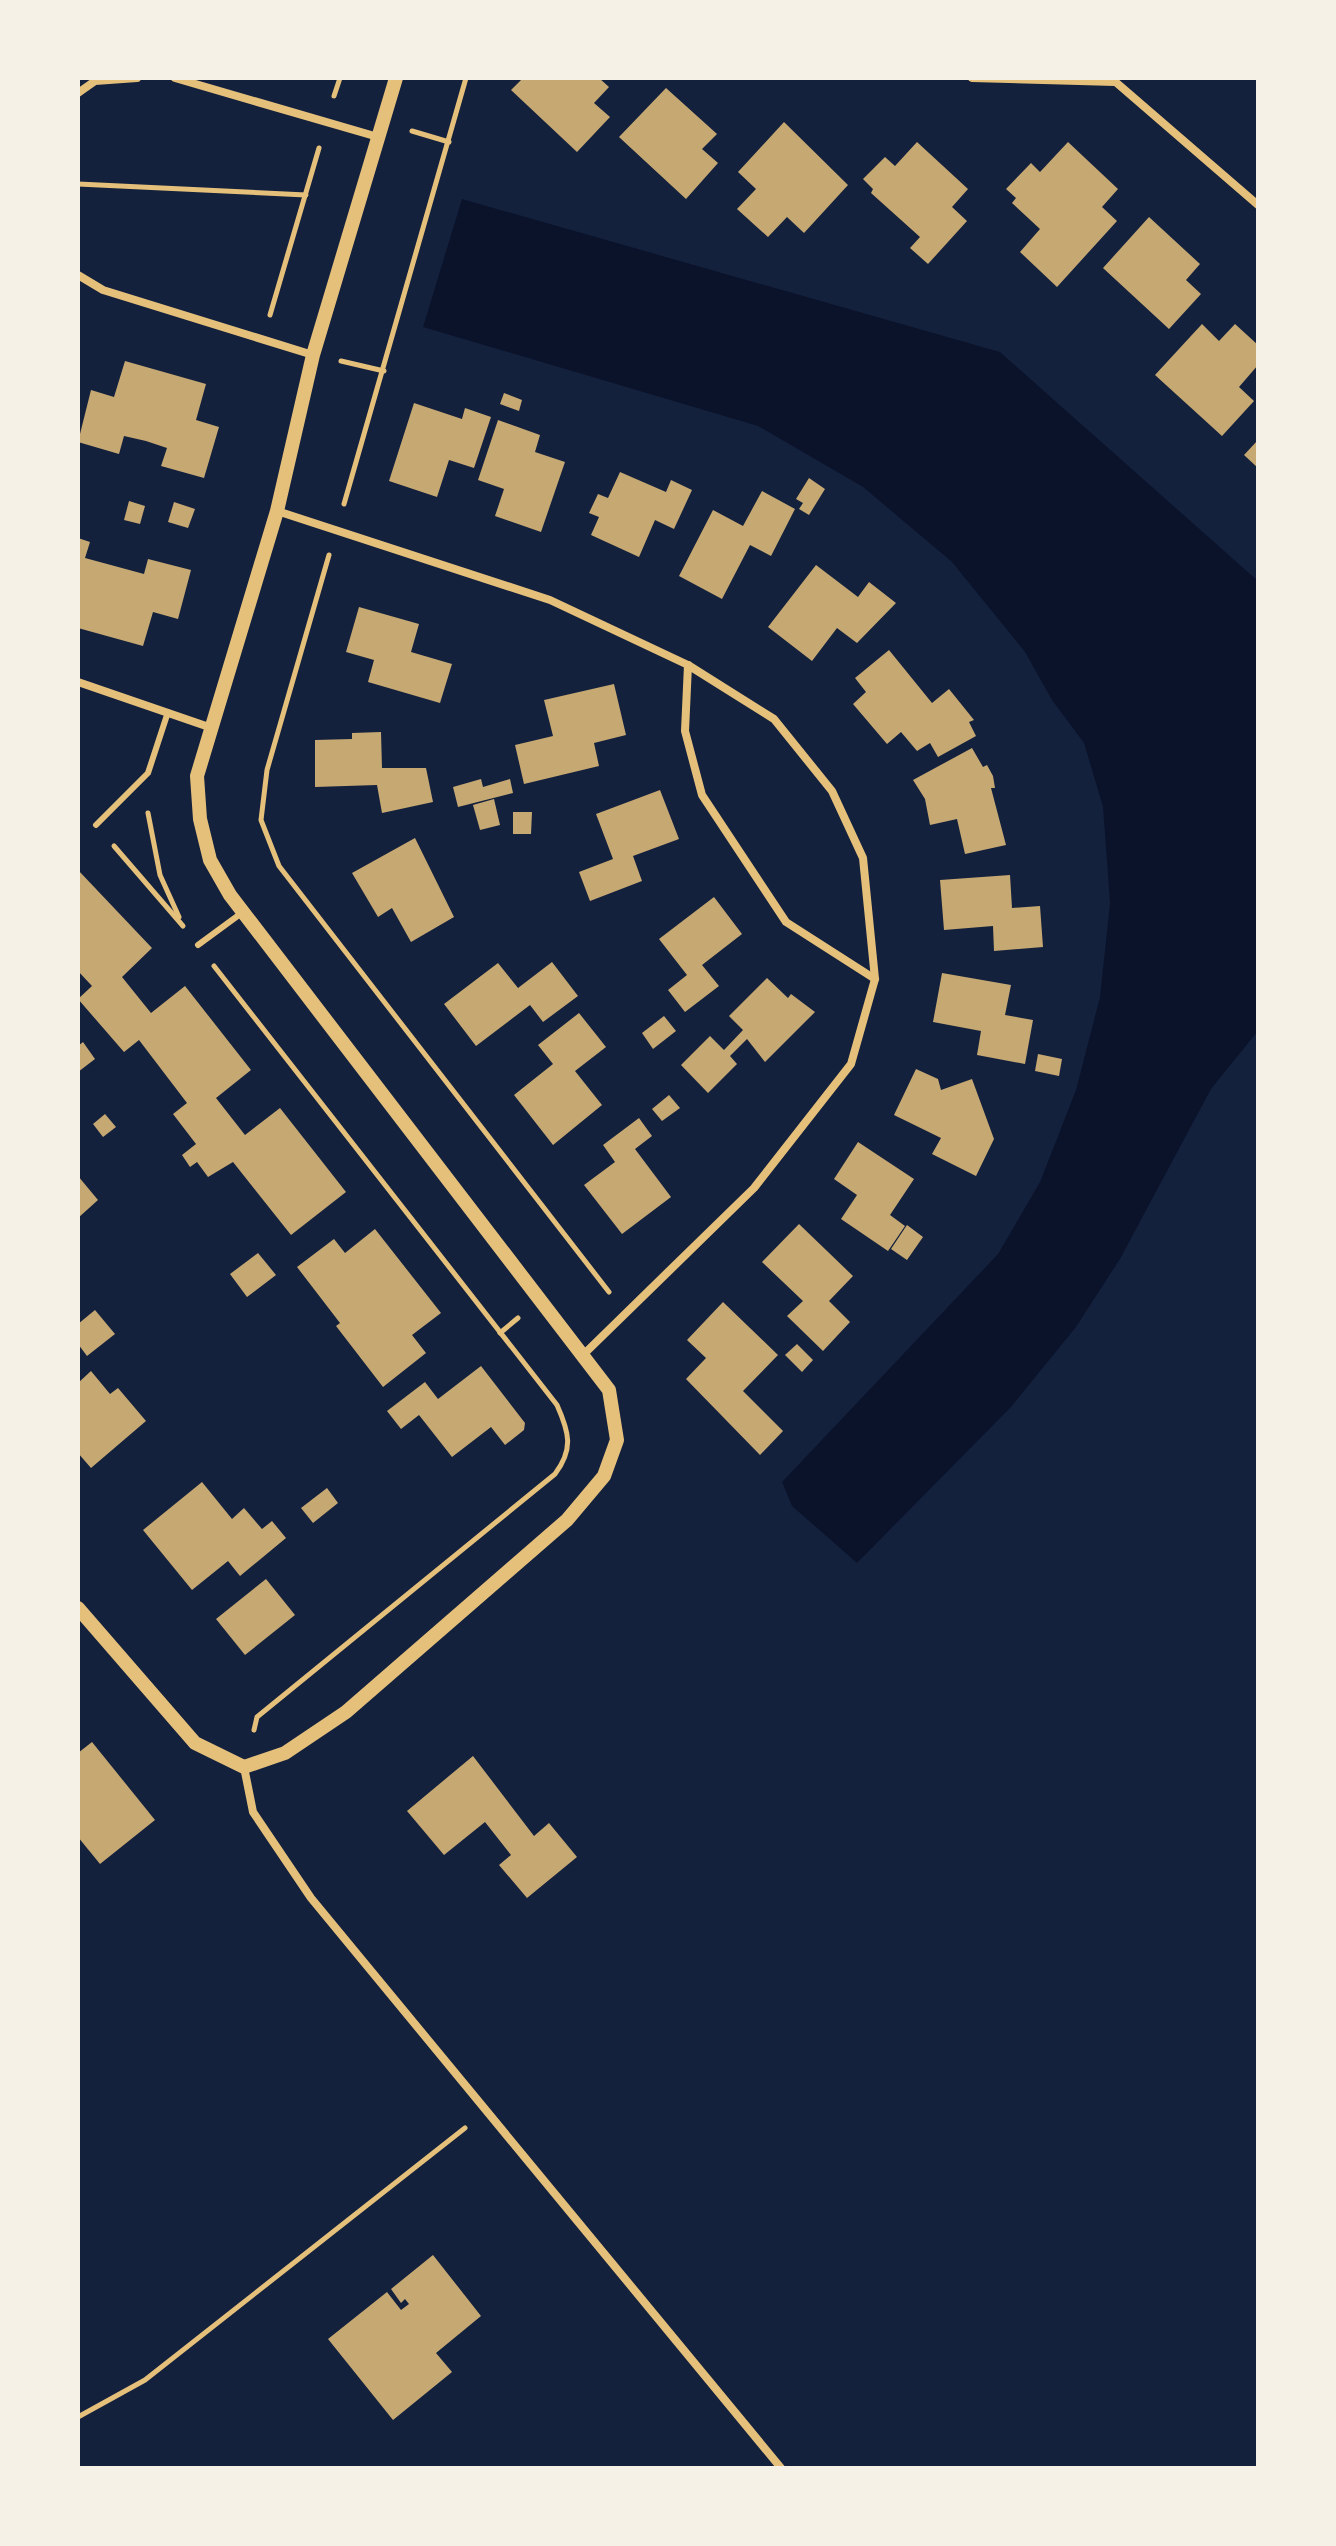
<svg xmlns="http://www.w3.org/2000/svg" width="1336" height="2546" font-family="'Sofia Sans Condensed',sans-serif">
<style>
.water{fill:#0b132b}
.building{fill:#c6a872}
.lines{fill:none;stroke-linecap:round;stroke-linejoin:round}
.path{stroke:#e5c07b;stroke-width:5}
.service{stroke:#e5c07b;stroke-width:6}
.minor{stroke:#e5c07b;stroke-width:8}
.tertiary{stroke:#e5c07b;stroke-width:14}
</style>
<rect width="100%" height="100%" fill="#14213d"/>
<polygon class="water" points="462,199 1000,352 1258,581 1258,1031 1211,1089 1120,1259 1076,1327 1011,1407 857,1563 792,1506 782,1482 998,1254 1040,1182 1076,1090 1100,997 1110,903 1103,807 1084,743 1052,700 1025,652 952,562 863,487 758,426 423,327"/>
<g class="building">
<polygon points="523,78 599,78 609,87 594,103 610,117 577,152 511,90"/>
<polygon points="666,88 717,134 702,149 718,163 686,199 619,137"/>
<polygon points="784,122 848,185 804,233 787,217 768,237 737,209 756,189 738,172"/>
<polygon points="917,142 968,189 952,207 967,221 928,264 910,248 920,237 871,193 873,189 863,179 885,157 895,166"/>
<polygon points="1068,142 1118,189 1102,207 1117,221 1057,287 1020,252 1040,229 1012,203 1016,198 1006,189 1031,163 1040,172"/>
<polygon points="1149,217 1200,264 1186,280 1201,294 1169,329 1103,268"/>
<polygon points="1202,324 1219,341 1235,324 1258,345 1258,365 1239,387 1254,401 1222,436 1155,375"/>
<polygon points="125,361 206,384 196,420 219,427 204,478 161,466 167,448 146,441 124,436 119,454 78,442 91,390 114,397"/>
<polygon points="504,393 522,400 519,411 500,404"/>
<polygon points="414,403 462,419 465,408 491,417 474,468 449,460 437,497 389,481"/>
<polygon points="498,420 540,435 535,452 565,462 541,532 495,516 504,489 478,480"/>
<polygon points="1258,440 1258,468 1244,455"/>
<polygon points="620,472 666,492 671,480 692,490 674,529 655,520 639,557 591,535 599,517 589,513 598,494 608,498"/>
<polygon points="809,478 825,489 809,515 799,509 803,503 796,499"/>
<polygon points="762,491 795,509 771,556 750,545 722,599 679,576 713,510 743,526"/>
<polygon points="129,501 145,506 140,524 124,520"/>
<polygon points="174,502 195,509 188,528 168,522"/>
<polygon points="78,538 90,542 85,558 144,574 148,559 191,570 178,619 153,612 143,646 78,628"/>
<polygon points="816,565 858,597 869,582 896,603 857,643 837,628 812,661 768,627"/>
<polygon points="359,607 419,624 411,652 452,664 440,703 368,682 374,660 346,652"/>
<polygon points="889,650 932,703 949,689 974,720 969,722 976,736 938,757 930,743 917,751 901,732 887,744 853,704 866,692 855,678"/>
<polygon points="614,684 626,735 594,743 599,766 524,784 515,745 553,736 544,700"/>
<polygon points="381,732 382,768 426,768 433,802 382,813 377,785 315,787 315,740 352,739 352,733"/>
<polygon points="972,748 983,767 987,765 993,776 995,788 991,788 1006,845 965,854 957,819 930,825 925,799 913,780"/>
<polygon points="481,779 483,787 510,779 513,793 458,807 453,787"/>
<polygon points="660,790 679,839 633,856 642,881 590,901 579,872 613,859 596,814"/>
<polygon points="494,799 500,825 480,830 473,805"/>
<polygon points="513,812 532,812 531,834 513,834"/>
<polygon points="415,838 454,917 411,942 392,908 378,917 352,873"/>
<polygon points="78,870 152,948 122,977 151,1013 185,986 251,1070 216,1098 245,1135 280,1108 346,1192 291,1235 233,1162 208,1177 197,1162 190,1167 182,1155 196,1144 173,1114 187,1103 139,1040 124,1052 78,999 92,986 78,971"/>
<polygon points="1010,875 1012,908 1040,906 1043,947 994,951 993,926 944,930 940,880"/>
<polygon points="714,897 742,934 702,965 719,986 685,1012 668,990 687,975 659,939"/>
<polygon points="552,962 578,996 543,1022 530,1005 476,1046 444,1004 498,963 518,988"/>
<polygon points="942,973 1011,985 1005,1015 1033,1020 1025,1064 977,1055 981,1031 933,1022"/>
<polygon points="767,978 788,998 791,994 815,1012 765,1062 747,1039 730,1056 737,1064 708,1093 681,1065 710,1036 724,1050 743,1030 729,1016"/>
<polygon points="579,1013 606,1047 575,1071 602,1105 553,1145 514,1095 553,1064 538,1045"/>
<polygon points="664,1016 676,1031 653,1049 642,1033"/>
<polygon points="83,1042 95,1059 78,1072 78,1046"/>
<polygon points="1038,1054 1062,1059 1059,1076 1035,1071"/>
<polygon points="916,1069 938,1079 941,1090 972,1079 994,1139 976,1176 932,1154 941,1138 894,1115"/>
<polygon points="669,1095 680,1108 662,1121 652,1109"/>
<polygon points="105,1114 116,1127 103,1137 93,1124"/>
<polygon points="639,1118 652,1136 635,1149 671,1197 622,1234 584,1185 615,1162 603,1145"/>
<polygon points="858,1142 914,1179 890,1215 905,1226 888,1251 841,1219 857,1195 834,1179"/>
<polygon points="78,1176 98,1200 78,1218"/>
<polygon points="799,1224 853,1276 829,1301 850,1322 823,1351 787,1316 803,1301 762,1262"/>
<polygon points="907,1225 923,1237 907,1260 891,1249"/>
<polygon points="375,1229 441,1313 412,1335 426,1353 383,1387 336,1326 340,1323 297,1267 334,1239 345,1253"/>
<polygon points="258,1253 276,1275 247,1297 230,1274"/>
<polygon points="723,1302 778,1355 743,1391 783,1431 760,1455 686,1379 706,1358 687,1340"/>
<polygon points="95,1310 115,1334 87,1356 78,1344 78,1324"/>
<polygon points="797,1344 813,1360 802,1372 785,1355"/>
<polygon points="481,1366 525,1423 524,1430 505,1445 491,1427 452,1457 419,1415 401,1429 387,1411 425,1382 438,1399"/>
<polygon points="91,1371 110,1394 118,1388 146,1421 91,1468 78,1453 78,1383"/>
<polygon points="202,1482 232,1519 244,1508 262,1529 272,1521 286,1538 240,1576 228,1561 192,1590 143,1530"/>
<polygon points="327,1488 338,1503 313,1523 301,1508"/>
<polygon points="266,1579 295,1615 245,1655 216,1619"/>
<polygon points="92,1742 155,1820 100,1864 78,1837 78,1753"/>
<polygon points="473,1756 534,1836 549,1823 577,1857 527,1898 499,1865 511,1855 485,1822 444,1855 407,1811"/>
<polygon points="433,2255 481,2316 436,2353 452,2372 393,2420 328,2339 387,2292 401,2310 409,2304 405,2299 401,2303 391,2289"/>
</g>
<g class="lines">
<g class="path">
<polyline points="334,96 340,78"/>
<polyline points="412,131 449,142"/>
<polyline points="78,184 306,195"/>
<polyline points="270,315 319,148"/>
<polyline points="341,361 384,371"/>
<polyline points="344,504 466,78"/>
<polyline points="329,555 267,770 261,820 279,866 609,1292"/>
<polyline points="148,813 160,875 179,917"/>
<polyline points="114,846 183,926"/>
<path d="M214 966 557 1405C569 1432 574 1449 555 1474L257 1717 254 1730"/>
<polyline points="500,1333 518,1318"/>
<polyline points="78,2417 145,2380 465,2128"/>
</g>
<g class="service">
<polyline points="96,825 148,773 168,712"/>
<polyline points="198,945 243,912"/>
</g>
<g class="minor">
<polyline points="175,78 378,137"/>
<polyline points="972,78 1115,82"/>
<polyline points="1111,78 1258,205"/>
<polyline points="78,93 95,81 137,78"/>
<polyline points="78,275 103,290 313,355"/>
<polyline points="277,511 550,600 688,665 774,719 832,791 863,858 875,979 851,1064 754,1188 582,1356"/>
<polyline points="688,665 685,731 702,795 786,922 875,979"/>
<polyline points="78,682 209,727"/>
<polyline points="244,1767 253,1812 311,1898 781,2468"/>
</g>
<polyline class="tertiary" points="78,1608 195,1743 244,1767 285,1753 346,1712 567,1520 604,1476 617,1440 609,1390 230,895 210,860 200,819 197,776 277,511 313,355 396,78"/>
</g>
<rect width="1336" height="2546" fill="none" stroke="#f6f1e7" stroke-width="160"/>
</svg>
